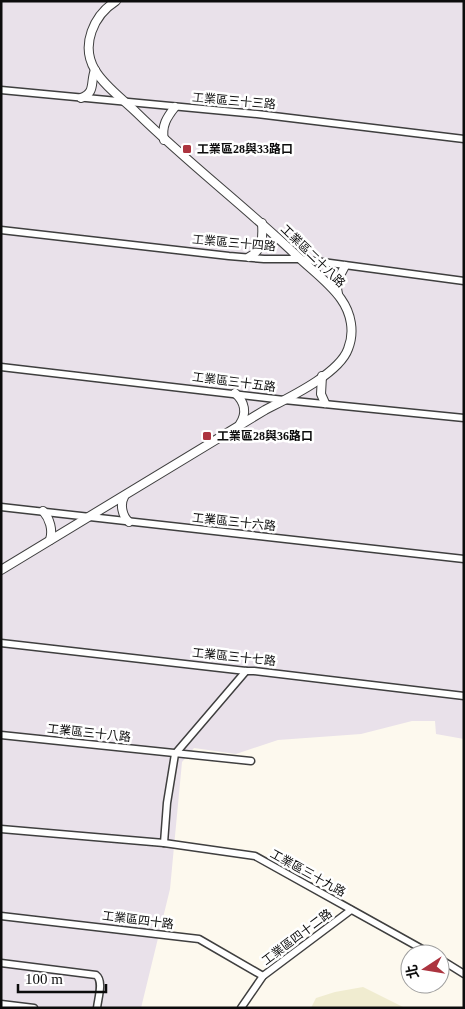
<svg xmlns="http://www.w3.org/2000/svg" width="465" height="1009" font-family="'Times New Roman','Noto Sans TC',serif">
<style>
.industrial{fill:#e9e1ea}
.farmland{fill:#f0ecd0}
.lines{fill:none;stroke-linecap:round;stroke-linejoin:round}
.minor-casing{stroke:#3f3f3f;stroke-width:9}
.tertiary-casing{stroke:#3f3f3f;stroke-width:10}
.minor{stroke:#fff;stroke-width:6}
.tertiary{stroke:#fff;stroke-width:8}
.poi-dot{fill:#ac343f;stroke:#fff;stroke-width:2}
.labels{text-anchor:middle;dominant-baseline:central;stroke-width:5;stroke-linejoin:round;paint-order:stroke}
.street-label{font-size:12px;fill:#0c0c0c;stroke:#fff}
.poi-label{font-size:12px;font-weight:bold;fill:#0c0c0c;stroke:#fff;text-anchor:start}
</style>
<rect width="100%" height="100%" fill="#fdf9ee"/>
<polygon class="industrial" points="1,1 464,1 464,739 436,734 435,721 412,721 361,734 278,740 236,754 194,748 182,762 170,889 141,1008 1,1008"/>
<polygon class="farmland" points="363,987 405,1008 311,1008 316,998 335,992"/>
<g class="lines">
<defs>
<g id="minor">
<polyline points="1,90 257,114 464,139"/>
<polyline points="1,230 229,256 264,259 300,259 464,281"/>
<polyline points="1,367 284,400 464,418"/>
<polyline points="1,507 464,559"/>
<polyline points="1,643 246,671 254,671 464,696"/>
<polyline points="1,735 251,761"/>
<polyline points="175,754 246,671"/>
<polyline points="1,829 164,843 167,803 175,754"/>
<polyline points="164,843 255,856 431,954"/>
<polyline points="1,916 199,939 263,976"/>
<polyline points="440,959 464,974"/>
<path d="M1 963 96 975C104 981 98 998 97 1008"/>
<polyline points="1,1004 34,1008"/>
<polyline points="241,1008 263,976 351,910"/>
</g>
<g id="tertiary">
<path d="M81 98C96 93 90 82 95 70"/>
<path d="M164 140C161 126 167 117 175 107"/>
<path d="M249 257C263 250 263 237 262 223"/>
<polyline points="338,294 336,283 345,266"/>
<polyline points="322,376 321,394 325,403"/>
<path d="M235 393C245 402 247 413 240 424"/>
<path d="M124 497C120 504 122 516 129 522"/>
<path d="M43 511C50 519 53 530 50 540"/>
<path d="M1 570 265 410C288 398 339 374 348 349 355 332 351 313 341 299 329 282 309 268 295 254 243 205 187 162 137 113 124 100 104 86 95 70 80 45 94 15 116 1"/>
</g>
</defs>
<use href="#minor" class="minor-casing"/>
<use href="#tertiary" class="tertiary-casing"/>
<use href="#minor" class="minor"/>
<use href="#tertiary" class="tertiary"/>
</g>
<g class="poi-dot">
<rect x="182" y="144" width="10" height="10" rx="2.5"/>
<rect x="202" y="431" width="10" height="10" rx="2.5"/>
</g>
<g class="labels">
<g class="street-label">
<text transform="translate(234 101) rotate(5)">工業區三十三路</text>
<text transform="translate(234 243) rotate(5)">工業區三十四路</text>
<text transform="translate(313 256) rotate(44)">工業區二十八路</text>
<text transform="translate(234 382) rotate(7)">工業區三十五路</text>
<text transform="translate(234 522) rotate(6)">工業區三十六路</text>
<text transform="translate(234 657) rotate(6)">工業區三十七路</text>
<text transform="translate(89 733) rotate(6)">工業區三十八路</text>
<text transform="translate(308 873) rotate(29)">工業區三十九路</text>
<text transform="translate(138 920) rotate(7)">工業區四十路</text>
<text transform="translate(297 937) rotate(-37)">工業區四十二路</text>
</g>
<g class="poi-label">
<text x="197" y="149">工業區28與33路口</text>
<text x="217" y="436">工業區28與36路口</text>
</g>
</g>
<rect width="465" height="1009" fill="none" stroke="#0c0c0c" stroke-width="5"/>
<g transform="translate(425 969) rotate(258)"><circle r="24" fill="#ffffff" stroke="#9e9e9e"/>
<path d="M0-4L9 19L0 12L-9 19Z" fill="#ac343f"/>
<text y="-8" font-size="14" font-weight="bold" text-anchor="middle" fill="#0c0c0c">北</text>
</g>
<path d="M18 984v8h88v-8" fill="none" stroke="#0c0c0c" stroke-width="2.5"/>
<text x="25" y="984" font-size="15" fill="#0c0c0c" stroke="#ffffff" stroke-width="4" paint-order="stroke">100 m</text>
</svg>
